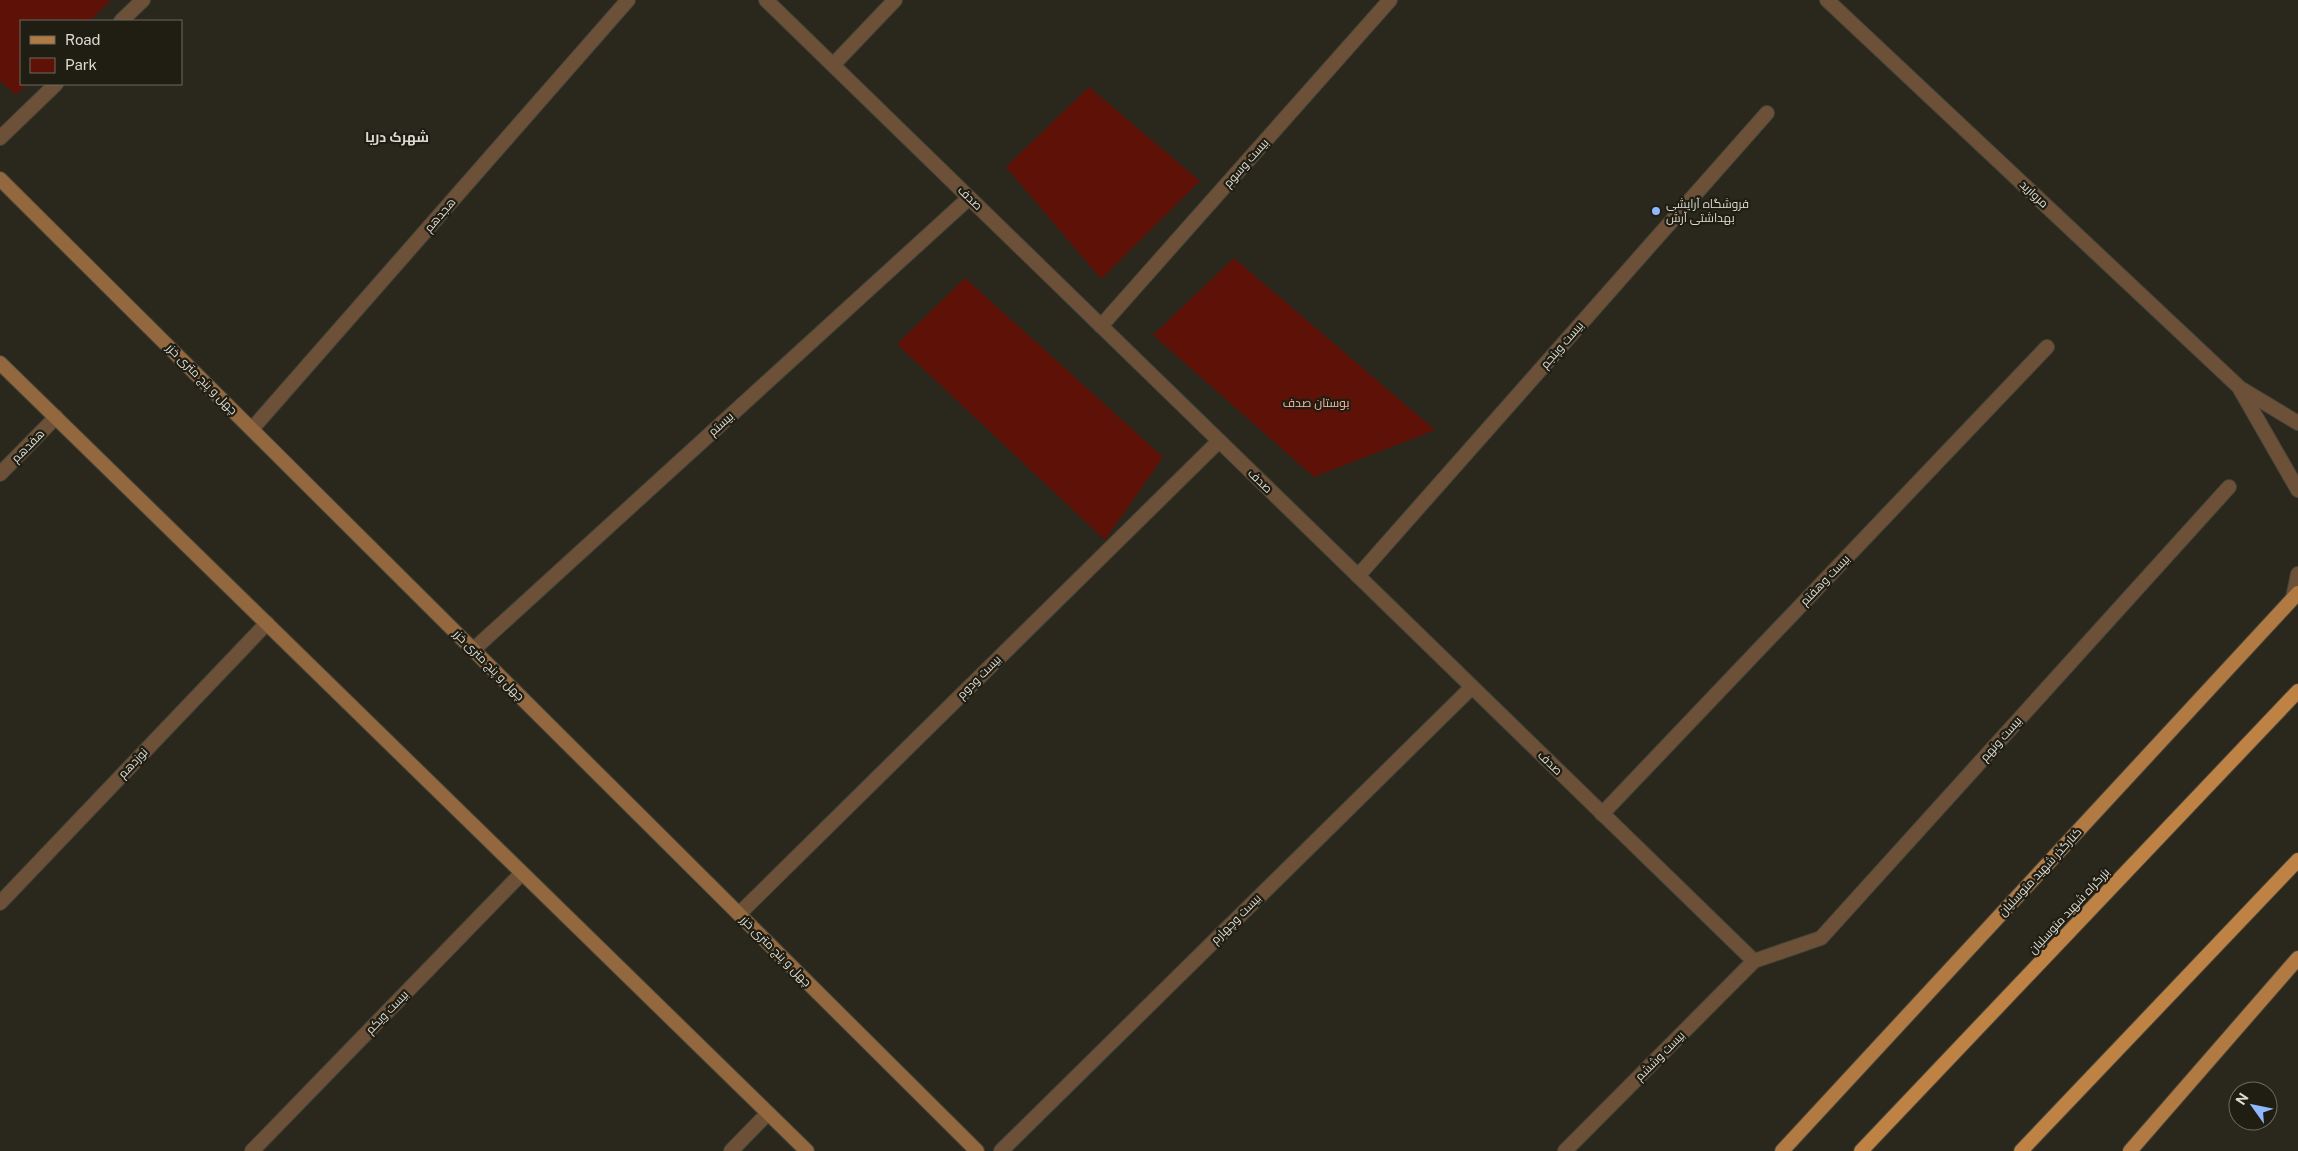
<svg xmlns="http://www.w3.org/2000/svg" width="2298" height="1151" font-family="'Public Sans',Cairo,sans-serif">
<style>
.green{fill:#5e1207}
.lines{fill:none;stroke-linecap:round;stroke-linejoin:round}
.minor-casing{stroke:#464439;stroke-width:16}
.tertiary-casing{stroke:#464439;stroke-width:16}
.secondary-casing{stroke:#464439;stroke-width:16}
.primary-casing{stroke:#464439;stroke-width:16}
.trunk-casing{stroke:#464439;stroke-width:16}
.minor{stroke:#6c5138;stroke-width:14}
.tertiary{stroke:#6c5138;stroke-width:14}
.secondary{stroke:#93683f;stroke-width:14}
.primary{stroke:#b17a43;stroke-width:14}
.trunk{stroke:#be8244;stroke-width:14}
.poi-dot{fill:#8fb8fd;stroke:#201e13;stroke-width:2}
.labels{text-anchor:middle;dominant-baseline:central;stroke-width:4.5;stroke-linejoin:round;paint-order:stroke}
.street-label{font-size:12px;fill:#dcdbd3;stroke:#201e13}
.poi-label{font-size:12px;fill:#dcdbd3;stroke:#201e13;text-anchor:start}
.park-label{font-size:12px;fill:#fdb4a6;stroke:#201e13}
.neighbourhood-label{font-size:14px;font-weight:bold;fill:#dcdbd3;stroke:#201e13}
</style>
<rect width="100%" height="100%" fill="#2a271c"/>
<g class="green">
<polygon points="0,0 111,0 90,21 21,21 21,84 27,84 16,95 0,81"/>
<polygon points="1089,87 1200,181 1101,279 1006,167"/>
<polygon points="1234,258 1435,430 1314,477 1153,335"/>
<polygon points="965,278 1163,457 1105,540 897,344"/>
</g>
<g class="lines">
<defs>
<g id="minor">
<polyline points="121,21 143,0"/>
<polyline points="833,65 895,0"/>
<polyline points="0,138 56,84"/>
<polyline points="1101,326 1390,0"/>
<polyline points="252,429 628,0"/>
<polyline points="0,474 56,417"/>
<polyline points="1358,576 1767,113"/>
<polyline points="473,650 969,198"/>
<polyline points="1602,814 2047,347"/>
<polyline points="0,903 267,623"/>
<polyline points="739,914 1219,441"/>
<polyline points="252,1151 522,873"/>
<polyline points="731,1151 768,1113"/>
<polyline points="1001,1151 1472,687"/>
<polyline points="1565,1151 1754,961 1821,938 2229,487"/>
</g>
<g id="tertiary">
<polyline points="766,0 1754,961"/>
<polyline points="1827,0 2240,388 2298,423"/>
<polyline points="2240,389 2298,490"/>
<polyline points="2293,598 2298,574"/>
</g>
<g id="secondary">
<polyline points="0,179 977,1151"/>
<polyline points="0,363 807,1151"/>
</g>
<g id="primary">
<polyline points="1782,1151 2298,593"/>
<polyline points="2130,1151 2298,958"/>
</g>
<g id="trunk">
<polyline points="1861,1151 2298,691"/>
<polyline points="2021,1151 2298,860"/>
</g>
</defs>
<use href="#minor" class="minor-casing"/>
<use href="#tertiary" class="tertiary-casing"/>
<use href="#secondary" class="secondary-casing"/>
<use href="#primary" class="primary-casing"/>
<use href="#trunk" class="trunk-casing"/>
<use href="#minor" class="minor"/>
<use href="#tertiary" class="tertiary"/>
<use href="#secondary" class="secondary"/>
<use href="#primary" class="primary"/>
<use href="#trunk" class="trunk"/>
</g>
<circle class="poi-dot" cx="1656" cy="211" r="5"/>
<g class="labels">
<g class="street-label">
<text transform="translate(1246 163) rotate(-48)">بیست وسوم</text>
<text transform="translate(2034 194) rotate(43)">مروارید</text>
<text transform="translate(970 198) rotate(44)">صدف</text>
<text transform="translate(440 215) rotate(-49)">هجدهم</text>
<text transform="translate(1562 345) rotate(-49)">بیست وپنجم</text>
<text transform="translate(202 379) rotate(45)">چهل و پنج متری خزر</text>
<text transform="translate(721 424) rotate(-42)">بیستم</text>
<text transform="translate(28 446) rotate(-45)">هفدهم</text>
<text transform="translate(1260 481) rotate(44)">صدف</text>
<text transform="translate(1825 580) rotate(-46)">بیست وهفتم</text>
<text transform="translate(489 665) rotate(45)">چهل و پنج متری خزر</text>
<text transform="translate(979 677) rotate(-45)">بیست ودوم</text>
<text transform="translate(2001 739) rotate(-48)">بیست ونهم</text>
<text transform="translate(133 763) rotate(-46)">نوزدهم</text>
<text transform="translate(1550 763) rotate(44)">صدف</text>
<text transform="translate(2040 872) rotate(-47)">کنارگذر شهید متوسلیان</text>
<text transform="translate(2069 911) rotate(-47)">بزرگراه شهید متوسلیان</text>
<text transform="translate(1236 919) rotate(-45)">بیست وچهارم</text>
<text transform="translate(776 951) rotate(45)">چهل و پنج متری خزر</text>
<text transform="translate(387 1012) rotate(-46)">بیست ویکم</text>
<text transform="translate(1660 1056) rotate(-45)">بیست وششم</text>
</g>
<g class="poi-label">
<text x="1666" y="204">فروشگاه آرایشی<tspan x="1666" dy="14">بهداشتی آرش</tspan></text>
</g>
<g class="park-label">
<text x="1316" y="403">بوستان صدف</text>
</g>
<g class="neighbourhood-label">
<text x="397" y="137">شهرک دریا</text>
</g>
</g>
<rect x="20" y="20" width="162" height="65" fill="#201e13" stroke="#6b6a60"/>
<rect x="30" y="36" width="25" height="8" fill="#b17a43" stroke="#6b6a60"/>
<text x="65" y="45" font-size="15" fill="#dcdbd3">Road</text>
<rect x="30" y="58" width="25" height="15" fill="#5e1207" stroke="#6b6a60"/>
<text x="65" y="70" font-size="15" fill="#dcdbd3">Park</text>
<g transform="translate(2253 1106) rotate(303)"><circle r="24" fill="#201e13" stroke="#6b6a60"/>
<path d="M0-4L9 19L0 12L-9 19Z" fill="#8fb8fd"/>
<text y="-8" font-size="14" font-weight="bold" text-anchor="middle" fill="#dcdbd3">N</text>
</g>
</svg>
